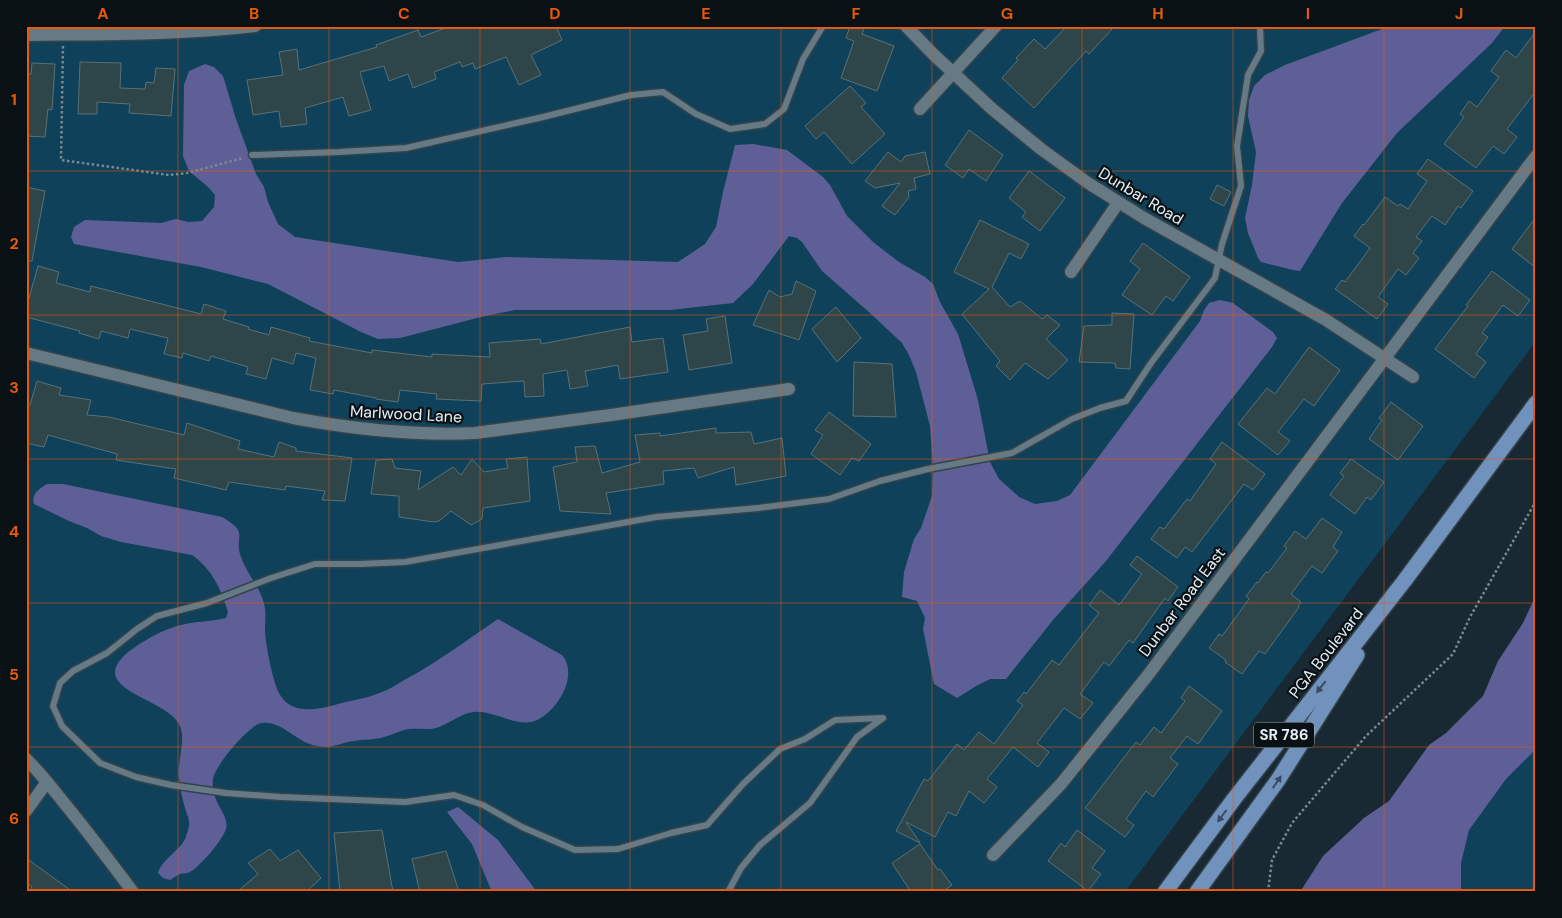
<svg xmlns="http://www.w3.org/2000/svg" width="1562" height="918" font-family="'DM Sans',sans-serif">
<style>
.green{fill:#0f425a}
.water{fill:#5f5f98}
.building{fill:#2e454a;stroke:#597176}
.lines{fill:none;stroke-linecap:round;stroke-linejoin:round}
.lane-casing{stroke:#34434b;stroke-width:9}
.street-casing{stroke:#34434b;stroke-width:15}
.primary-casing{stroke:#34434b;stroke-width:18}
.path{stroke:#7a8991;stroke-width:2.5;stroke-dasharray:2.5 2.5;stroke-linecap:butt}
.lane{stroke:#667a86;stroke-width:6}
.street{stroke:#667a86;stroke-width:12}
.primary{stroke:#7192bd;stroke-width:15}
.oneway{fill:#384b61}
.grid{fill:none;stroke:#e8590c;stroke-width:1;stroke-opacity:0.55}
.labels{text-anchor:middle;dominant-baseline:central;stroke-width:4.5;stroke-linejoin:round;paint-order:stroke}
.shield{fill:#091115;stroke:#a2acb2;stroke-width:1}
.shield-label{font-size:15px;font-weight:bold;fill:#e4eff6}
.street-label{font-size:16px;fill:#e4eff6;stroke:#091115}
.neatline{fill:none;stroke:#e8590c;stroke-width:2}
.grid-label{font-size:16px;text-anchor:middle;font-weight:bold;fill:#e8590c}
</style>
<rect width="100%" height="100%" fill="#182933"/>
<g class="green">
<polygon points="26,26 1536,26 1536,341 1125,892 26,892"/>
<polygon points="1536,662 1536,892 1366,892"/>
</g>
<g class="water">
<polygon points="1386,26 1505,26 1492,43 1397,133 1342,203 1300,271 1293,270 1261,262 1258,258 1248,233 1245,218 1252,185 1256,152 1248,116 1249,100 1254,86 1265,75 1285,65 1382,29"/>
<polygon points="205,64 214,67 223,76 236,119 256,174 264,187 268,202 278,224 295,237 458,262 506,257 678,262 705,244 716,227 723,192 735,145 753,144 787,150 823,177 830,185 847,216 873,242 899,262 925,277 933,284 940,302 958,334 978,400 990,462 999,479 1019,497 1035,504 1057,501 1070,495 1200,321 1204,310 1209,303 1220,300 1233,303 1273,332 1277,338 1272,347 1106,561 1053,620 1006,679 990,679 976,686 957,698 934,684 923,629 925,618 917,601 902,597 904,572 914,539 921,528 932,496 933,469 930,426 916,372 909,355 902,343 870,313 822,271 802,242 797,238 789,236 753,284 733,303 670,310 515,310 481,317 400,338 378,339 361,332 268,284 201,267 74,244 71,237 74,227 85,220 161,223 176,219 188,222 202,221 214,207 215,195 208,187 189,171 183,156 184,85 189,71"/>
<path d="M47 484H63L222 517C251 534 233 535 241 557 247 575 263 590 265 609 266 616 265 624 265 632 266 646 272 677 278 691 289 716 318 710 338 704 353 700 369 698 382 692 390 689 398 684 406 679 438 662 467 640 498 619L562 655C579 675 558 710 537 720 519 729 494 710 474 712 461 713 449 724 436 728 428 730 418 728 409 729 400 730 393 735 384 737 375 740 364 739 354 741 345 742 334 747 325 747 320 746 314 746 310 744 295 739 276 717 258 724 245 731 216 764 213 779 212 784 214 792 215 797 218 807 229 818 226 829 223 839 200 867 190 872 187 874 183 873 180 874 176 876 173 878 170 880L163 878 158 873C163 858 180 851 186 837 187 833 190 826 189 822 189 818 186 812 185 808 182 798 180 788 179 778 177 763 185 743 181 729 174 698 83 692 127 653 141 642 160 631 177 626 193 621 210 622 226 618L228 612C221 589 212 569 192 555L121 542 101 536 87 528 69 521 34 504C31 494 39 489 47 484Z"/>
<polygon points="1536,595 1536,749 1506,779 1469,830 1461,863 1461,892 1300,892 1323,856 1364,818 1389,801 1429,745 1446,733 1483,696 1498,661 1523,623"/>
<polygon points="458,807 498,840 537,892 492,892 472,844 447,812"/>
</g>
<g class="building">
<polygon points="451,26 556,26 562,40 531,55 541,75 519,85 506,57 475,69 473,63 462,67 460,62 434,72 436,79 413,88 408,74 389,81 384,66 360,72 371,110 349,116 343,97 305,108 307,124 281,127 279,111 253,115 247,80 283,75 279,52 297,49 299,70 377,47 376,45 418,30 421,37"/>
<polygon points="850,26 865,26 862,34 894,46 877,91 841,78 854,41 846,38"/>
<polygon points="1067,26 1115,26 1089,54 1086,51 1034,108 1002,78 1018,60 1016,58 1034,39 1045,49"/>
<polygon points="1536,31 1536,91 1507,129 1517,137 1504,154 1493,146 1476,168 1444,144 1464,117 1460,114 1469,101 1477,107 1499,77 1491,71 1506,50 1516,58"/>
<polygon points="80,62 121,63 120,88 145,89 146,82 154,83 156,68 175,69 171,116 129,113 130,104 97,102 97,114 78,114"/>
<polygon points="32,63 55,64 52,110 48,109 45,137 26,136 26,74 31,74"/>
<polygon points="850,86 866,103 861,107 885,134 852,164 824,132 816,139 805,126"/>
<polygon points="969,130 1003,155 986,181 969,169 963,178 945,165"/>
<polygon points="888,152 901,162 905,156 925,152 930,174 914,178 916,189 908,191 909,197 895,215 882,206 900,183 875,188 865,181"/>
<polygon points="1428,159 1473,191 1461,208 1458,206 1445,225 1432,216 1416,237 1422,241 1413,253 1419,258 1406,275 1398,269 1378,297 1388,304 1377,319 1335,289 1342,280 1345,282 1370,248 1354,236 1363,224 1364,225 1385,197 1398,206 1400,204 1408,209 1427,181 1417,174"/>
<polygon points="1029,171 1065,198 1040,231 1022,217 1026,212 1009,198"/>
<polygon points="1217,185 1231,192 1224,206 1210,199"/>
<polygon points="26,187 45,191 32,261 26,261"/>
<polygon points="1536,217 1536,268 1512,249"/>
<polygon points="980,220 1029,244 1021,259 1009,253 992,287 1010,307 1020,301 1042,319 1047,315 1060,325 1046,339 1068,360 1048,379 1025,363 1010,380 996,366 1000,361 962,314 989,289 954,272"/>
<polygon points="1143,243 1190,277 1173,301 1166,296 1152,315 1122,295 1140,269 1130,261"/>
<polygon points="38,266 59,272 56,283 90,292 91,286 201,314 204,304 226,311 223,319 249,327 248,329 269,335 271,327 310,338 309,341 372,353 372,350 432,357 432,354 490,357 489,343 540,339 541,344 630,327 632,342 663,338 668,372 620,379 618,365 585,371 588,386 570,389 567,370 543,374 544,396 525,397 524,381 482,384 481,401 436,399 437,394 400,390 398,402 376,399 376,398 334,390 333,394 310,390 316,358 296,353 293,364 272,358 266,379 246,374 248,367 211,356 209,361 183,353 182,358 164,354 168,338 130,329 128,338 101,331 99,339 79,333 80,331 26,317 26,309"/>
<polygon points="1492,271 1530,300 1518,316 1503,305 1482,333 1488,337 1476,354 1486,362 1474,378 1435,349 1468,306 1466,305"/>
<polygon points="796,281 816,291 799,340 753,325 769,290 780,297 792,294"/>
<polygon points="836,307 861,338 837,362 812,329"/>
<polygon points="1112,313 1134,314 1130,369 1116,368 1115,363 1079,362 1084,326 1112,325"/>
<polygon points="725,316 732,363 689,370 683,335 708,331 706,319"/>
<polygon points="1309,347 1340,370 1314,406 1304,399 1278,432 1290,441 1278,455 1238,424 1267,388 1275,394"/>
<polygon points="854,362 892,364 896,417 853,416"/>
<polygon points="37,381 61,388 59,395 91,400 87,415 109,417 184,435 187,423 240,441 238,449 274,457 279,442 296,448 296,451 352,458 345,501 322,500 325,491 286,486 285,490 229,482 226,490 174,478 176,469 116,460 117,454 48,435 44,447 26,443 26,404 30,405"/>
<polygon points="1391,402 1423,426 1398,460 1369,439 1382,420 1379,418"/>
<polygon points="829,412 871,444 859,461 852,458 840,475 811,454 823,435 815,430"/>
<polygon points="716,428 716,433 751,432 754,444 782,438 786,476 736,485 734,467 698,478 694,468 663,471 664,484 606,493 611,514 560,511 553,467 577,462 575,447 595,446 602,473 640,462 635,435 660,433 660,436"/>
<polygon points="1222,442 1265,474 1253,490 1244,484 1192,552 1185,547 1177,558 1151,539 1160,527 1164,529 1187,499 1190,501 1216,464 1210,459"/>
<polygon points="527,457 530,501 483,508 482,519 471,525 451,511 439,521 434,522 399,517 399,496 371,494 376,460 392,459 395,468 421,471 418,490 453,467 461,475 472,459 484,472 508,468 506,459"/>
<polygon points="1351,459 1384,482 1371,500 1367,497 1355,514 1330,495 1344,476 1340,473"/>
<polygon points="1322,518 1342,532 1333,547 1338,551 1322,573 1312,566 1291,594 1301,602 1298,606 1299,607 1265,654 1259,651 1242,674 1225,662 1226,660 1209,648 1219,634 1222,636 1249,599 1246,596 1257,582 1258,583 1266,572 1268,573 1287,548 1284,546 1295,531 1306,539"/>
<polygon points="1137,556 1178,587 1168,601 1165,598 1133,643 1129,640 1109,666 1104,662 1080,694 1093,703 1080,719 1064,708 1037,743 1049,752 1038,767 1013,747 987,779 997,787 984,803 969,791 956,816 948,812 935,837 906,822 920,843 896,831 924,779 928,781 957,744 964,750 979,732 994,744 1023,705 1017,701 1024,692 1026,694 1052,660 1059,665 1099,613 1089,605 1100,590 1119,605 1142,574 1130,565"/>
<polygon points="1189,686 1222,711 1198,744 1187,736 1170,758 1178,764 1153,797 1146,791 1126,819 1134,825 1125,837 1085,808 1136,742 1140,745 1154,727 1161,733 1185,701 1181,698"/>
<polygon points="382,830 393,892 340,892 334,833"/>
<polygon points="1077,830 1105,851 1092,868 1101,874 1088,891 1048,861 1061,843 1065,847"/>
<polygon points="920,844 938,870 940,869 952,885 942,892 911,892 892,863"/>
<polygon points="270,849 280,861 298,850 321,878 306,892 237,892 258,874 248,863"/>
<polygon points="446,851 459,892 420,892 412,859"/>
<polygon points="26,858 73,892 29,892 32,887 26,882"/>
</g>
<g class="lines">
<defs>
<g id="lane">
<polyline points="252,155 339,152 406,148 543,117 631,95 663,92 696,114 730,129 765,124 784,109 803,59 823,26"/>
<polyline points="728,892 741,868 760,845 810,803 857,737 883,718 835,720 805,739 780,749 743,784 707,825 671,833 618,849 575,850 522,827 483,805 454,795 405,802 281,797 226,793 171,785 136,777 100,763 62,726 53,706 60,683 73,671 107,653 137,629 157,616 207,603 271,578 315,564 359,564 405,562 656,517 758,508 829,499 880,481 928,469 1012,453 1072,419 1100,408 1126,401 1151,363 1215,278 1222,244 1241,186 1237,146 1248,75 1261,51 1260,26"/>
</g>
<g id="street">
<polyline points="906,26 933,54 991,108 1041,149 1088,183 1144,218 1326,320 1413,377"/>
<path d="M26 35C103 34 179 35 255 26"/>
<polyline points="920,109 996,26"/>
<polyline points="1071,272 1118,203"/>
<path d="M26 353 293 418C353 429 413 436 475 433L611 415 789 389"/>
<path d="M26 759C42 774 55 792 69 809 91 836 112 864 133 892"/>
<polyline points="26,811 47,782"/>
<polyline points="993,855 1061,784 1148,675 1536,156"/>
</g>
<g id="primary">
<polyline points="1165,892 1234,799 1405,580 1536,403"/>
<polyline points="1197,892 1278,780 1357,655"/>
</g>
</defs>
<use href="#lane" class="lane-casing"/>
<use href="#street" class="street-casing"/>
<use href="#primary" class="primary-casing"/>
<g class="path">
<polyline points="63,46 61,160 169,175 187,173 243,158"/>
<polyline points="1268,892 1272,860 1292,823 1366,736 1453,654 1470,617 1536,501"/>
</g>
<use href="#lane" class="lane"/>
<use href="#street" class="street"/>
<use href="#primary" class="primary"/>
</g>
<defs><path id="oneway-solid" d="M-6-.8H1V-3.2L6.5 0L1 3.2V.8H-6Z" transform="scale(1.25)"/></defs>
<g class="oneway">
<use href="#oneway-solid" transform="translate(1321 687) rotate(128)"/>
<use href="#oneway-solid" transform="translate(1277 782) rotate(-55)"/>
<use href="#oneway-solid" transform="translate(1222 816) rotate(127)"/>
</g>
<path class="grid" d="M178 26V892M329 26V892M480 26V892M630 26V892M781 26V892M932 26V892M1082 26V892M1233 26V892M1384 26V892M26 171H1536M26 315H1536M26 459H1536M26 603H1536M26 747H1536"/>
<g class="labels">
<rect class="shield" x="1254" y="722.5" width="60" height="25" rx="4"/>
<g class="shield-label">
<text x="1284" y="735">SR 786</text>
</g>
<g class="street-label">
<text transform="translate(1141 196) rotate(31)">Dunbar Road</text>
<text transform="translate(406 414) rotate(3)">Marlwood Lane</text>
<text transform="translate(1182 602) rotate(-53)">Dunbar Road East</text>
<text transform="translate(1326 653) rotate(-52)">PGA Boulevard</text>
</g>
</g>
<rect width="1562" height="918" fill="none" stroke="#091115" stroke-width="55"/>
<rect x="28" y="28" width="1506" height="862" class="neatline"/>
<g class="grid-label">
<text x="103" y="19">A</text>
<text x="254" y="19">B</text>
<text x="404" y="19">C</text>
<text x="555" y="19">D</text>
<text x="706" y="19">E</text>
<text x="856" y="19">F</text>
<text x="1007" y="19">G</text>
<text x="1158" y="19">H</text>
<text x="1308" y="19">I</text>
<text x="1459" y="19">J</text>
<text x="14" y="105">1</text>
<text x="14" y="249">2</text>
<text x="14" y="393">3</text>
<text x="14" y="537">4</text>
<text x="14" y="680">5</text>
<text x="14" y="824">6</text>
</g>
</svg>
